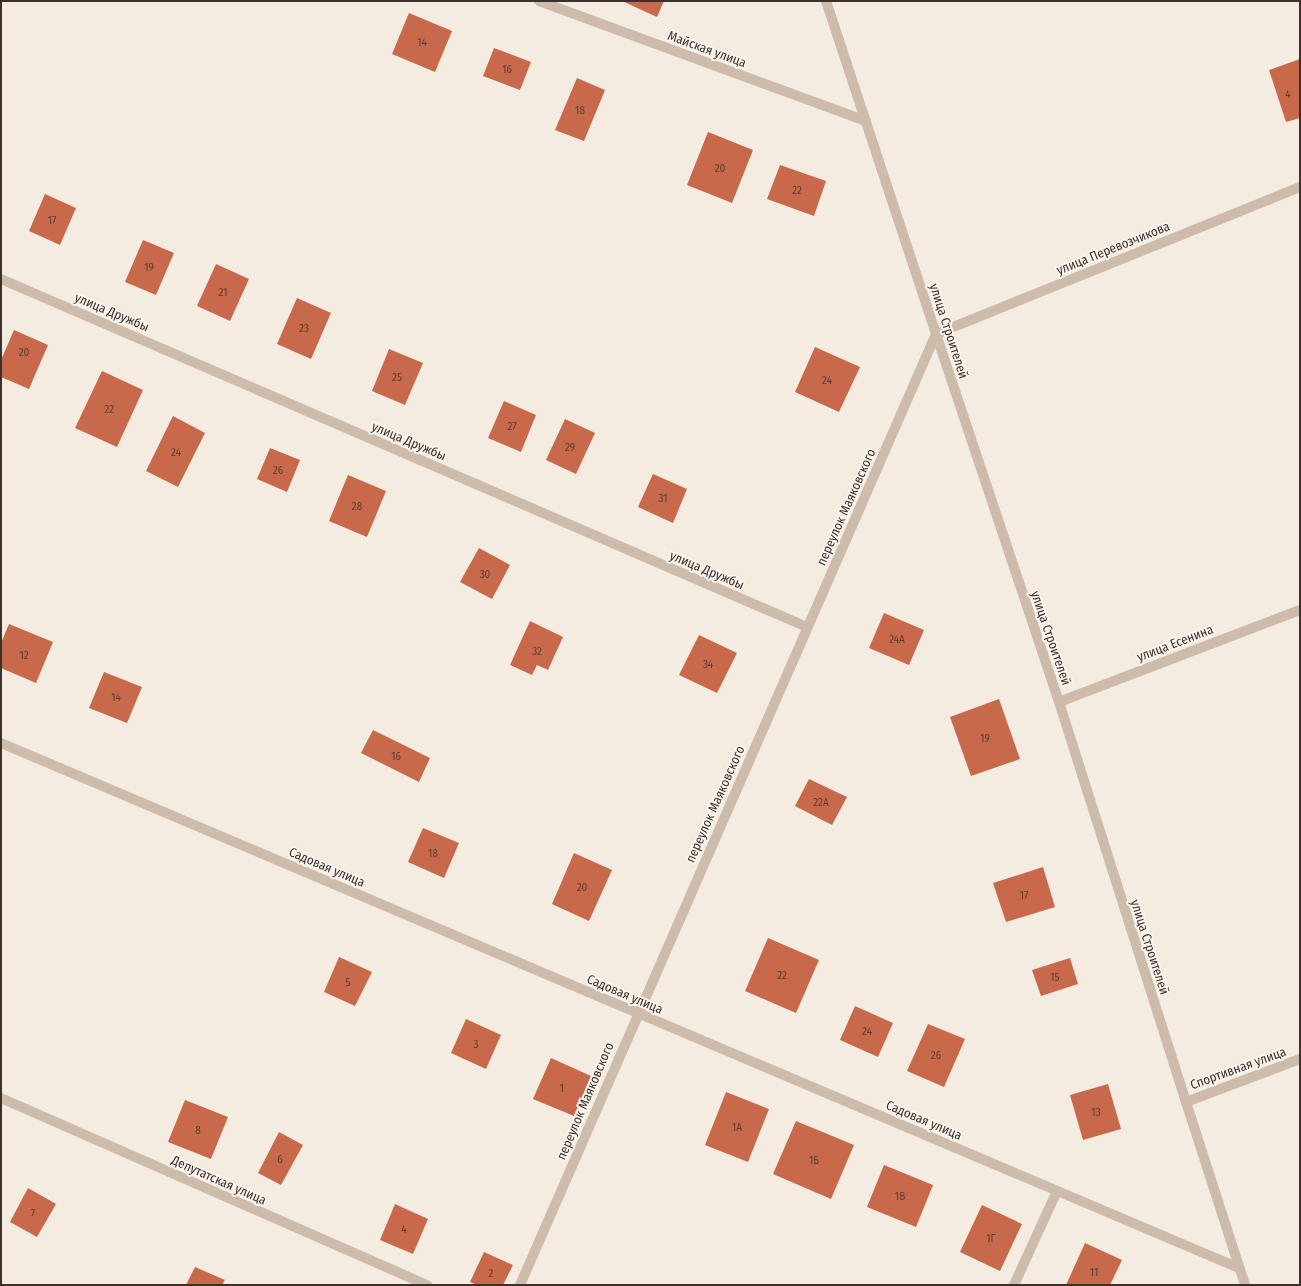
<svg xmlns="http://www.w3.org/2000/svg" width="1301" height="1286" font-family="'Fira Sans Condensed',sans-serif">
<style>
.building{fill:#c8694b}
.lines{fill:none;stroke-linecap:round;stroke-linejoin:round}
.minor{stroke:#cdbbac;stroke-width:10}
.tertiary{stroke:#cdbbac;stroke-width:10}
.labels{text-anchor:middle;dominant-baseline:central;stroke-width:4;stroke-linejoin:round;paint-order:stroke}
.number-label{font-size:11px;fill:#5e3e33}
.street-label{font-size:13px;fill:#3b302b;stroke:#fbf5ee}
</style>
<rect width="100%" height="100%" fill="#f4ebe1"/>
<g class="building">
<polygon points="622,1 664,1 657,17"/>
<polygon points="409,13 452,31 435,72 392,54"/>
<polygon points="494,48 531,62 520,90 483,76"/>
<polygon points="1300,59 1300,118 1286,122 1269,70"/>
<polygon points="577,78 605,90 584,141 555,130"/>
<polygon points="708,132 753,150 732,203 687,185"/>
<polygon points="780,165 826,181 814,216 767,199"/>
<polygon points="45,194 76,208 60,245 29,231"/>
<polygon points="143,240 174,253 156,295 125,282"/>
<polygon points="216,264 249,279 230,321 197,306"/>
<polygon points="297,298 331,313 311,359 277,344"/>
<polygon points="14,330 48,345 29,389 1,377 1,360"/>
<polygon points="815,347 860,367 839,412 795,392"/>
<polygon points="389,349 423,363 405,405 372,391"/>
<polygon points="102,371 143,390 117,447 75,428"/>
<polygon points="504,401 536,415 521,452 488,438"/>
<polygon points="173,416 205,433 178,487 146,471"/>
<polygon points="565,419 595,433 576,474 546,460"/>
<polygon points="270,448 300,460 287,492 257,479"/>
<polygon points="653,474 687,489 673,523 638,507"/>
<polygon points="348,475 386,491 367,537 329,521"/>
<polygon points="479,548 510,565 492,599 460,582"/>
<polygon points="884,613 924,630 909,665 869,648"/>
<polygon points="530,621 563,637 548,670 537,665 532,675 510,665"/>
<polygon points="9,624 53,642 36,683 1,668 1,643"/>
<polygon points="699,635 737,653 717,693 679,675"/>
<polygon points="104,672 142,687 127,723 89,708"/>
<polygon points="999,699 1020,759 971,776 950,717"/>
<polygon points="373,730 430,758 419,782 361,753"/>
<polygon points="809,779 847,797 832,825 795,806"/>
<polygon points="423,828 459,843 444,878 408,862"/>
<polygon points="574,853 612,870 589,921 552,904"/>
<polygon points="1043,867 1055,907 1006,922 993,883"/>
<polygon points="768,938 819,960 796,1013 745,991"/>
<polygon points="339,957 372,972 355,1006 324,992"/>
<polygon points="1070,958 1078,984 1041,996 1032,970"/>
<polygon points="855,1006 893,1023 878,1057 840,1040"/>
<polygon points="466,1019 501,1035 486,1069 451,1053"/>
<polygon points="928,1024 965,1039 944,1087 907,1071"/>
<polygon points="551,1058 591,1076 574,1116 533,1099"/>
<polygon points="1108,1084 1121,1129 1083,1140 1070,1095"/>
<polygon points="726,1092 769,1109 748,1162 705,1145"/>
<polygon points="185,1100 228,1117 211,1159 168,1142"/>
<polygon points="796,1121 854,1145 831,1199 773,1174"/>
<polygon points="279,1132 303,1145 281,1185 258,1173"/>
<polygon points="884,1165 933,1185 916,1227 867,1207"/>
<polygon points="28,1188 56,1204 37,1237 10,1222"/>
<polygon points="395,1204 428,1219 413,1254 380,1240"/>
<polygon points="982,1205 1022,1224 1000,1271 960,1252"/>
<polygon points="1085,1243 1122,1260 1110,1285 1066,1285"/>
<polygon points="484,1252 513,1265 503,1285 477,1285 470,1282"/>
<polygon points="195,1267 225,1280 222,1285 186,1285"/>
</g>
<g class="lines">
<g class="minor">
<polyline points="539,1 866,121"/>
<polyline points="1,279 807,627"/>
<polyline points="1059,702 1300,610"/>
<polyline points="1,743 1239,1268"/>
<polyline points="1,1098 427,1285"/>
<polyline points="1186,1102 1300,1059"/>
<polyline points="520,1285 936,334 1300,187"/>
<polyline points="1014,1285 1057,1191"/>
</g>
<polyline class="tertiary" points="826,1 936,334 1059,702 1186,1102 1245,1285"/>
</g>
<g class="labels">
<g class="number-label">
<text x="422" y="42">14</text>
<text x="507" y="69">16</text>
<text x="1288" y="94">4</text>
<text x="580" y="110">18</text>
<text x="720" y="168">20</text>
<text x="797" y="190">22</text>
<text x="52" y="220">17</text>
<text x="149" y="267">19</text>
<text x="223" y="292">21</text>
<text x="304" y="328">23</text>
<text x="24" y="352">20</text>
<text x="397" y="377">25</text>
<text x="827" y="380">24</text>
<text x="109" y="409">22</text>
<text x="512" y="426">27</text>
<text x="570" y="447">29</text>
<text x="176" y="452">24</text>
<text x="278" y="470">26</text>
<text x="663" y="498">31</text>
<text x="357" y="506">28</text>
<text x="485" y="574">30</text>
<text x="897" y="639">24А</text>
<text x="537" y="651">32</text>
<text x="24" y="655">12</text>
<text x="708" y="664">34</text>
<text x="116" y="697">14</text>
<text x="985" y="738">19</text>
<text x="396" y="756">16</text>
<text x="821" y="802">22А</text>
<text x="433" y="853">18</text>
<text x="582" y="887">20</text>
<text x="1024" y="895">17</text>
<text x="782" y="975">22</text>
<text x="1055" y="977">15</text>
<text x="348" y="982">5</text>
<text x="867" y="1031">24</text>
<text x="476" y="1044">3</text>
<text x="936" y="1055">26</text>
<text x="562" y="1088">1</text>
<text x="1096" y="1112">13</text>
<text x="737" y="1127">1А</text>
<text x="198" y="1130">8</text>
<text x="280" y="1159">6</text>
<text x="814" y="1160">1Б</text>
<text x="900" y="1196">1В</text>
<text x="33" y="1213">7</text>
<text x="404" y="1229">4</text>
<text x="991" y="1238">1Г</text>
<text x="1094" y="1272">11</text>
<text x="491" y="1273">2</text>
</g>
<g class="street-label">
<text transform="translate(707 49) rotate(20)">Майская улица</text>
<text transform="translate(1113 248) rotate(-22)">улица Перевозчикова</text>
<text transform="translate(112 312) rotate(23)">улица Дружбы</text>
<text transform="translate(949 331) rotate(72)">улица Строителей</text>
<text transform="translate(409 441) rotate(23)">улица Дружбы</text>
<text transform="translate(846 507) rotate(-66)">переулок Маяковского</text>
<text transform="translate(707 570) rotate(23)">улица Дружбы</text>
<text transform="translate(1051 638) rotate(71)">улица Строителей</text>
<text transform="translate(1175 643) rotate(-21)">улица Есенина</text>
<text transform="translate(715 804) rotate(-66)">переулок Маяковского</text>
<text transform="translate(327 867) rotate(23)">Садовая улица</text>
<text transform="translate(1150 947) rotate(72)">улица Строителей</text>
<text transform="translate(625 994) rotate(23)">Садовая улица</text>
<text transform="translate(1238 1068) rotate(-20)">Спортивная улица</text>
<text transform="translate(585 1101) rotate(-67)">переулок Маяковского</text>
<text transform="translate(924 1120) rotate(23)">Садовая улица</text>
<text transform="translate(219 1180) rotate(24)">Депутатская улица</text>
</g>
</g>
<rect width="1301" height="1286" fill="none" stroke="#3b302b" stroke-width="4"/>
</svg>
